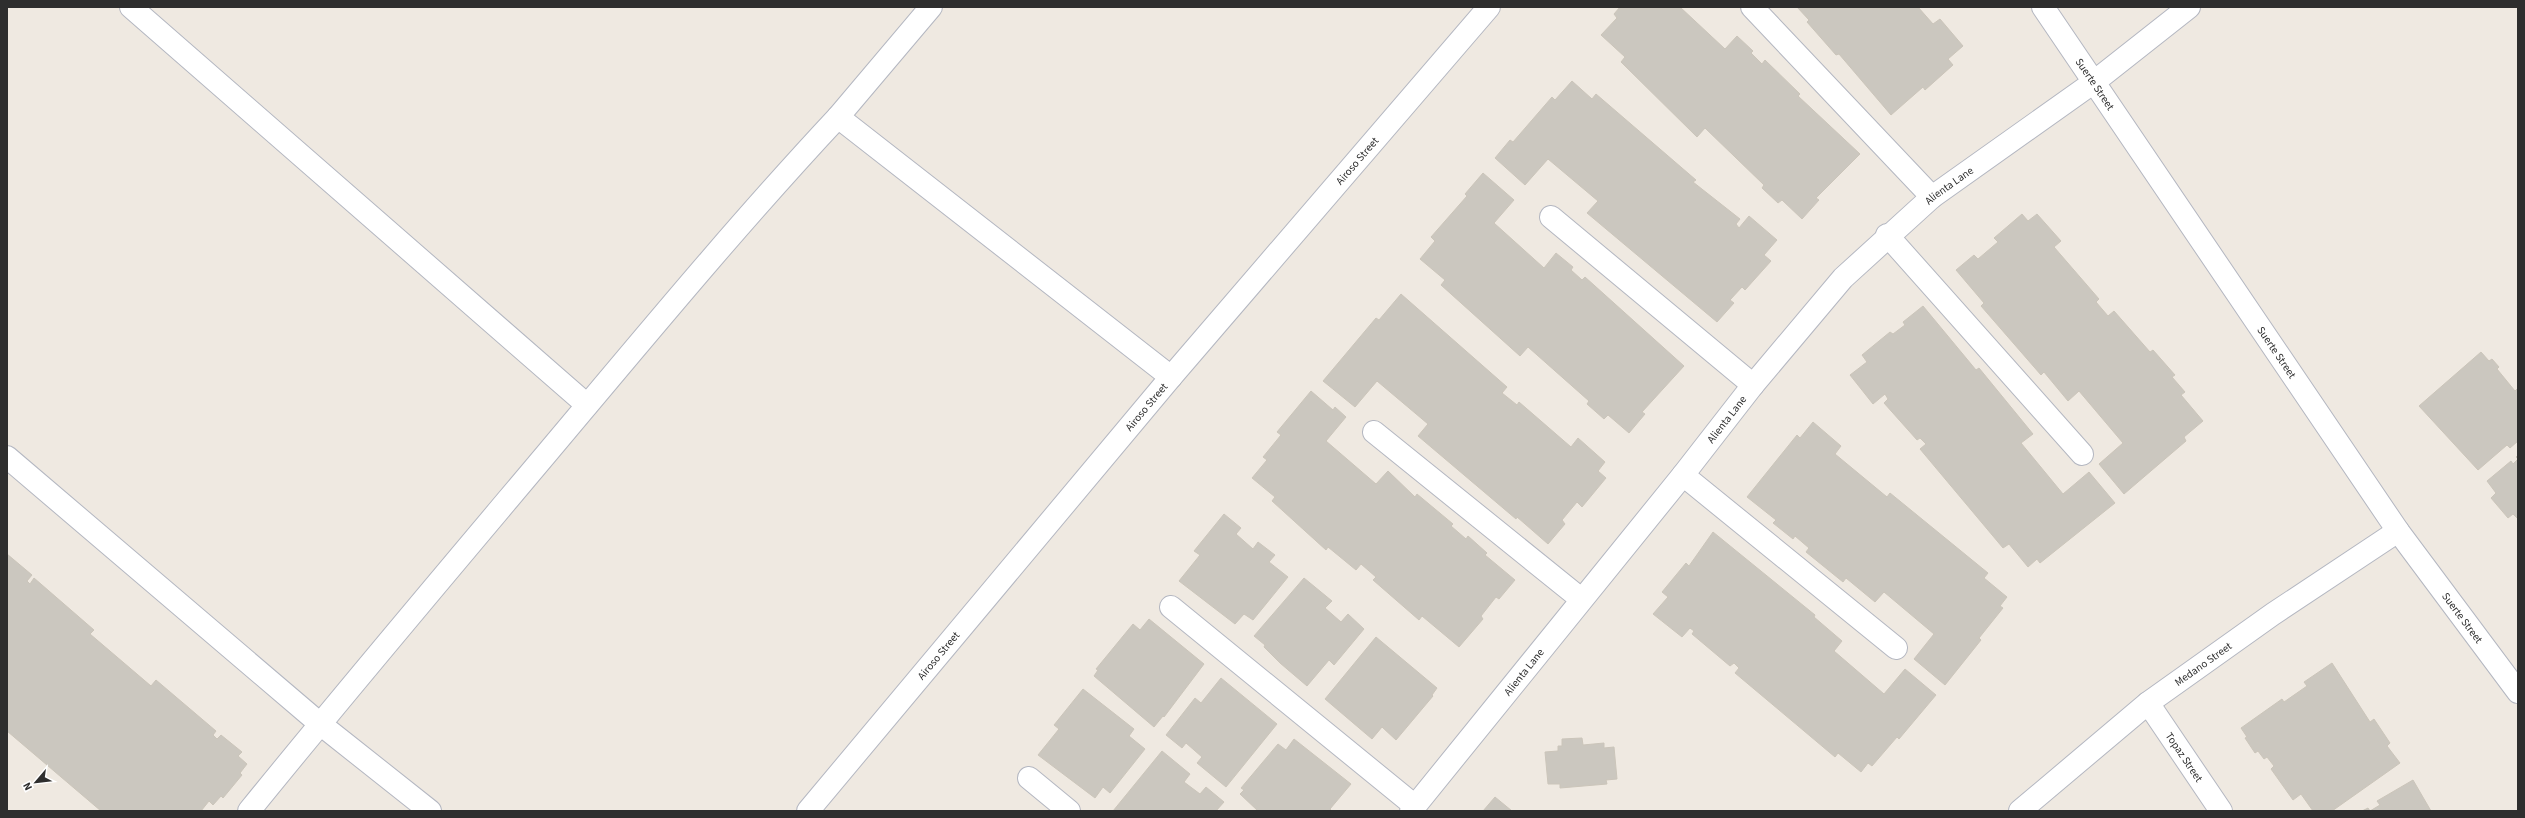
<svg xmlns="http://www.w3.org/2000/svg" width="2525" height="818" font-family="'Source Sans 3',sans-serif">
<style>
.building{fill:#cbc7bf;stroke:#cbc5ba}
.lines{fill:none;stroke-linecap:round;stroke-linejoin:round}
.minor-casing{stroke:#b4b7c1;stroke-width:24}
.minor{stroke:#fff;stroke-width:22}
.labels{text-anchor:middle;dominant-baseline:central;stroke-width:3.5;stroke-linejoin:round;paint-order:stroke}
.street-label{font-size:11px;fill:#2e2e2e;stroke:#fff}
</style>
<rect width="100%" height="100%" fill="#efe9e1"/>
<g class="building">
<polygon points="1620,7 1680,7 1725,49 1737,36 1753,51 1751,53 1762,64 1765,60 1800,94 1798,96 1860,154 1816,198 1819,200 1802,219 1782,200 1778,203 1762,188 1764,185 1705,128 1697,137 1621,62 1625,57 1601,35 1617,18 1614,14"/>
<polygon points="1797,7 1918,7 1933,24 1940,19 1963,46 1948,59 1953,65 1925,90 1923,87 1891,115 1839,54 1836,55 1807,22 1809,20"/>
<polygon points="1572,81 1592,99 1596,94 1696,180 1693,182 1740,219 1736,224 1739,228 1749,216 1777,240 1764,255 1771,261 1745,290 1742,287 1730,300 1734,303 1717,322 1587,213 1598,201 1548,159 1525,185 1495,158 1510,140 1513,142 1552,97 1555,100"/>
<polygon points="1483,173 1514,200 1494,223 1544,268 1556,253 1573,267 1571,270 1582,280 1585,277 1684,366 1642,412 1645,414 1629,433 1608,415 1604,419 1587,404 1589,401 1528,347 1520,356 1441,285 1445,280 1420,259 1435,241 1431,237 1467,196 1465,194"/>
<polygon points="2022,214 2028,221 2037,214 2061,241 2054,247 2099,299 2096,302 2108,316 2114,311 2150,352 2153,350 2175,375 2172,377 2185,392 2181,395 2203,421 2184,437 2186,441 2124,494 2099,464 2123,443 2079,391 2068,401 2044,372 2041,375 1981,306 1984,303 1956,270 1974,255 1978,259 1998,242 1994,238"/>
<polygon points="1401,294 1507,387 1502,393 1517,405 1519,402 1571,447 1578,438 1605,462 1598,471 1606,478 1582,507 1577,502 1562,520 1565,524 1548,544 1517,517 1516,519 1418,436 1428,424 1377,381 1355,407 1323,381 1376,318 1379,320"/>
<polygon points="1923,306 1976,370 1979,368 2033,434 2021,443 2063,494 2089,472 2115,503 2040,563 2037,559 2028,567 2009,544 2003,548 1920,449 1926,444 1920,438 1917,440 1884,403 1888,399 1885,394 1873,404 1850,375 1867,362 1862,355 1890,332 1893,334 1905,325 1903,322"/>
<polygon points="2481,352 2489,361 2492,359 2499,367 2497,369 2515,391 2518,388 2518,441 2510,448 2507,445 2478,470 2419,406"/>
<polygon points="1311,391 1333,410 1335,407 1346,417 1326,441 1376,484 1388,471 1415,497 1417,494 1453,524 1451,526 1466,539 1468,536 1487,553 1485,555 1515,580 1499,599 1496,597 1481,616 1483,619 1459,647 1422,616 1419,620 1373,580 1376,577 1361,564 1356,570 1328,547 1326,550 1272,501 1275,497 1252,478 1267,460 1263,457 1281,435 1277,432"/>
<polygon points="1813,422 1841,446 1835,454 1887,497 1890,493 1988,573 1984,578 2007,597 2000,606 2003,608 1979,638 1981,640 1945,685 1914,659 1934,634 1884,592 1875,602 1846,578 1843,582 1806,552 1809,548 1795,536 1793,539 1773,523 1776,520 1747,497 1797,435 1800,438"/>
<polygon points="2518,455 2518,519 2513,514 2508,518 2491,498 2496,493 2487,481 2511,461 2513,464 2518,459 2516,457"/>
<polygon points="1224,514 1241,528 1236,534 1253,549 1258,542 1275,555 1269,562 1288,577 1253,620 1244,614 1235,624 1179,581 1200,555 1194,551"/>
<polygon points="1713,532 1815,615 1814,617 1842,641 1834,651 1884,694 1905,669 1936,695 1899,739 1897,737 1872,766 1868,763 1861,772 1838,753 1835,757 1735,673 1739,668 1734,663 1730,666 1692,634 1694,631 1690,628 1682,637 1653,614 1668,597 1662,592 1686,563 1689,566"/>
<polygon points="7,554 32,575 27,581 30,584 34,578 94,630 90,634 151,686 156,680 216,731 213,735 217,739 221,735 242,752 238,756 247,764 240,773 242,775 223,798 221,796 213,805 209,801 201,811 101,811 7,731"/>
<polygon points="1304,578 1332,601 1325,608 1341,622 1348,614 1364,629 1334,665 1329,660 1307,686 1280,663 1264,647 1265,645 1254,636"/>
<polygon points="1149,619 1204,664 1164,717 1163,716 1154,727 1094,676 1098,670 1096,669 1133,624 1140,630"/>
<polygon points="1376,637 1437,688 1432,695 1433,696 1396,740 1382,727 1372,739 1325,699"/>
<polygon points="2332,663 2370,722 2374,719 2390,743 2387,746 2400,763 2332,811 2313,811 2301,794 2293,800 2271,769 2274,766 2267,757 2264,759 2258,751 2255,753 2245,738 2247,737 2241,728 2282,699 2284,702 2307,686 2304,682"/>
<polygon points="1221,678 1277,724 1226,787 1197,763 1202,757 1186,743 1182,748 1166,735 1195,698 1201,703"/>
<polygon points="1083,689 1134,729 1129,736 1145,749 1110,793 1103,787 1095,798 1038,755 1059,729 1054,725"/>
<polygon points="1582,738 1583,745 1604,743 1604,748 1614,747 1617,779 1606,780 1607,784 1560,788 1560,784 1548,784 1545,752 1558,751 1558,746 1562,746 1562,739"/>
<polygon points="1294,739 1351,784 1330,809 1332,811 1258,811 1240,794 1244,790 1241,788 1278,744 1286,750"/>
<polygon points="1162,751 1190,774 1184,782 1200,794 1206,787 1224,802 1216,811 1113,811"/>
<polygon points="2413,780 2431,811 2362,811 2368,808 2370,811 2380,805 2377,801"/>
<polygon points="1495,797 1512,811 1483,811"/>
</g>
<g class="lines">
<defs>
<g id="minor">
<polyline points="131,7 587,405"/>
<polyline points="1752,7 1932,197"/>
<path id="s1" d="M2043 7 2398 531 2518 692"/>
<polyline points="838,117 931,7"/>
<polyline points="1551,217 1753,385"/>
<polyline points="1887,235 2082,454"/>
<polyline points="1374,432 1581,599"/>
<polyline points="7,457 319,723 430,811"/>
<polyline points="1683,475 1896,648"/>
<polyline points="1171,607 1415,806"/>
<path id="s2" d="M2148 703 2221 811"/>
<polyline points="1029,778 1069,811"/>
<path d="M249 811C347 690 447 572 548 452 643 339 737 225 838 117L1171 377"/>
<path id="s3" d="M808 811 1171 377 1489 7"/>
<path id="s4" d="M1411 811 1683 475 1753 385 1843 278 1932 197 2094 82 2189 7"/>
<path id="s5" d="M2020 811 2148 703 2273 614 2398 531"/>
</g>
</defs>
<use href="#minor" class="minor-casing"/>
<use href="#minor" class="minor"/>
</g>
<g class="labels">
<g class="street-label">
<text stroke="none"><textPath href="#s1" startOffset="93">Suerte Street</textPath></text>
<text stroke="none"><textPath href="#s3" startOffset="851">Airoso Street</textPath></text>
<text stroke="none"><textPath href="#s4" startOffset="827">Alienta Lane</textPath></text>
<text stroke="none"><textPath href="#s1" startOffset="417">Suerte Street</textPath></text>
<text stroke="none"><textPath href="#s3" startOffset="527">Airoso Street</textPath></text>
<text stroke="none"><textPath href="#s4" startOffset="503">Alienta Lane</textPath></text>
<text stroke="none"><textPath href="#s1" startOffset="741">Suerte Street</textPath></text>
<text stroke="none"><textPath href="#s3" startOffset="203">Airoso Street</textPath></text>
<text stroke="none"><textPath href="#s5" startOffset="235">Medano Street</textPath></text>
<text stroke="none"><textPath href="#s4" startOffset="179">Alienta Lane</textPath></text>
<text stroke="none"><textPath href="#s2" startOffset="65">Topaz Street</textPath></text>
</g>
</g>
<rect width="2525" height="818" fill="none" stroke="#2e2e2e" stroke-width="16"/>
<g transform="translate(36 782) rotate(242)" stroke="#ffffff" stroke-width="3" paint-order="stroke">
<path d="M0-3L7 15L0 10L-7 15Z" fill="#2e2e2e"/>
<text y="-6" font-size="11" font-weight="bold" text-anchor="middle" fill="#2e2e2e">N</text>
</g>
</svg>
